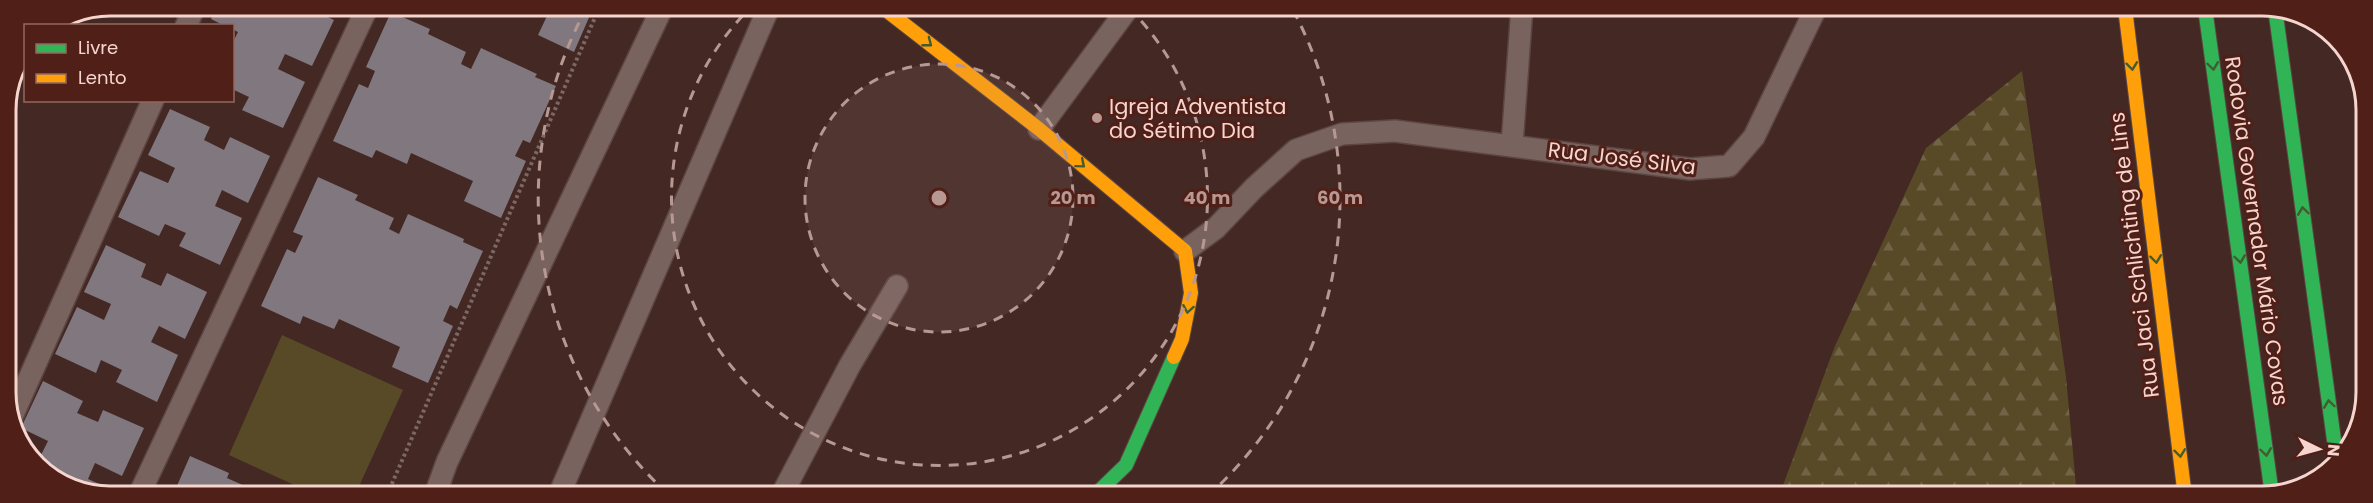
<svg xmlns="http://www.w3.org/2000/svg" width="2373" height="503" font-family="Poppins,sans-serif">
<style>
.forest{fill:url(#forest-firs)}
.pitch{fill:#594a27}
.building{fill:#81777f}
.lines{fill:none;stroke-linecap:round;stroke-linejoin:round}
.lane-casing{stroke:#5d4542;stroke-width:24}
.fast-casing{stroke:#5d4542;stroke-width:16}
.slow-casing{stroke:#5d4542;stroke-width:16}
.path{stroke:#7b6764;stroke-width:4;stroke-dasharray:3 3;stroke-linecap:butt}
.lane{stroke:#79635f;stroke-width:21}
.fast{stroke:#30b455;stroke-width:14}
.slow{stroke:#ff9f0a;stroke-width:14}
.oneway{stroke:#435b30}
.ring{fill:none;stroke:#b79892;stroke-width:3;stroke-dasharray:10 8}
.poi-dot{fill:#b79892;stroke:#501f17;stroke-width:2}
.labels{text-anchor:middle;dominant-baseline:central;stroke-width:6;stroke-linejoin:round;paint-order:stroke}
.poi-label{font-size:21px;fill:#f5d5ce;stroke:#501f17;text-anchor:start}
.street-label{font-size:21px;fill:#f5d5ce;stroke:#501f17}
.rim{fill:none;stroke:#f5d5ce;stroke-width:3}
.centre{fill:#b79892;stroke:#501f17;stroke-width:3}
.ring-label{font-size:18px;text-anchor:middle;font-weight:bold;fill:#b79892;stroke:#501f17;stroke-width:6;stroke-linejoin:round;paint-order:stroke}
</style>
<defs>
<pattern id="forest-firs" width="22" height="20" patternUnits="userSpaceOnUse" patternTransform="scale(1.5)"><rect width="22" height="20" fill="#594a27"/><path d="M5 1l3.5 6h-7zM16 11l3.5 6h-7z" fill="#716345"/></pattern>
</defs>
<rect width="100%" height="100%" fill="#432824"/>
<polygon class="forest" points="2022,71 2066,377 2077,497 1779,496 1835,346 1926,148"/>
<polygon class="pitch" points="282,335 403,390 355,495 316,495 229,455"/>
<g class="building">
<polygon points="217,6 272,6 287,14 291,6 305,6 334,20 312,66 285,54 278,69 305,82 283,128 242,110 249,97 232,89 232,44 238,32 232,29 232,26 225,26 211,19"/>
<polygon points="526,6 594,6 574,52 538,35 547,16"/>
<polygon points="391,12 430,29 428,34 466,52 461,64 471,69 481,48 537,74 535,77 556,86 530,143 523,140 515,156 526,161 501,218 464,201 473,181 411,153 407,164 376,150 372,158 333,141 359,84 368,88 375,71 366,67"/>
<polygon points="170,109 210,127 204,140 224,150 230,137 270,156 248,203 222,190 215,206 242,218 220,265 179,246 186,233 165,224 159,236 118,217 140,171 168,183 175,168 148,155"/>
<polygon points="318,177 358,195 355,200 394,218 389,229 399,234 408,214 464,239 463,242 483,251 457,309 450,305 443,321 453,326 428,383 392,367 400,347 339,319 334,329 303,316 300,324 261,306 287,249 295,253 303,236 293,232"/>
<polygon points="106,245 146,264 141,277 161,286 167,273 207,292 185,339 159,326 151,342 178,355 157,402 116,382 122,370 101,360 96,373 55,354 77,307 104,320 111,304 84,292"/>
<polygon points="43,381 83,401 77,413 98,422 103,410 144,428 122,476 95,463 88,479 115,491 113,495 90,495 37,467 28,451 40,457 48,441 21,428"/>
<polygon points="190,456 229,473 227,478 265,495 173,495"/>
</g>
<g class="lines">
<defs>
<g id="lane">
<polyline points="186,26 195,6"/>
<polyline points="1039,129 1129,7"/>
<polyline points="1512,145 1522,7"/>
<polyline points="1185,251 1216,228 1254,188 1296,150 1342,134 1395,131 1690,169 1729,166 1754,137 1816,8"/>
<polyline points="11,419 153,100"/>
<polyline points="139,495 368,6"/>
<polyline points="435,495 447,462 663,6"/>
<polyline points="559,495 769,7"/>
<polyline points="781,496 850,365 897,286"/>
</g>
<g id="fast">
<polyline points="2205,8 2272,495"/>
<polyline points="2275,8 2337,462"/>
<polyline points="1094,496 1126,465 1174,357"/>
</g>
<g id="slow">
<polyline points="882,7 1039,129 1185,251 1191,293 1182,339 1174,357"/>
<polyline points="2125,8 2185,497"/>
</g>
</defs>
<use href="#lane" class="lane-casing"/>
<use href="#fast" class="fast-casing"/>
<use href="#slow" class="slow-casing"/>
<polyline class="path" points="387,495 600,6"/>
<use href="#lane" class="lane"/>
<use href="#fast" class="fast"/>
<use href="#slow" class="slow"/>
</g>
<defs><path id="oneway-chevron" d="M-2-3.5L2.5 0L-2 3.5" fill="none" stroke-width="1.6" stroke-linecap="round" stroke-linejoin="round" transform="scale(1.5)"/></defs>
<g class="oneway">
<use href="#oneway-chevron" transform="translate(928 43) rotate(38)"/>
<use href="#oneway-chevron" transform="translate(2132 66) rotate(83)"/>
<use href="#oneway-chevron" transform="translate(2213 66) rotate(82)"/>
<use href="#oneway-chevron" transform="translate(1081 164) rotate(40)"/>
<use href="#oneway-chevron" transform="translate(2303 211) rotate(-98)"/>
<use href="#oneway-chevron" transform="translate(2156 259) rotate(83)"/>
<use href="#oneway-chevron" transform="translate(2240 259) rotate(82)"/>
<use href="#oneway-chevron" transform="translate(1188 309) rotate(100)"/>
<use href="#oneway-chevron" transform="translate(2329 404) rotate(-98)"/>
<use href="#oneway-chevron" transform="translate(2266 452) rotate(82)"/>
<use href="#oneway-chevron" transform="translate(2180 453) rotate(83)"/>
</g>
<circle cx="939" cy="198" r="134" fill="#b79892" fill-opacity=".12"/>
<g class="ring">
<circle cx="939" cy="198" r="134"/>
<path d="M1129 8A268 268 0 1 1 751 7"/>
<path d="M668 494A401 401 0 0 1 587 7M1293 10A401 401 0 0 1 1210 494"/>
</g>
<circle class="poi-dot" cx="1097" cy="118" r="6"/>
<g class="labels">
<g class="poi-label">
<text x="1109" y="106">Igreja Adventista<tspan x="1109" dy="24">do Sétimo Dia</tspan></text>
</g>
<g class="street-label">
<text transform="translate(1622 158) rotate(7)">Rua José Silva</text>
<text transform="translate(2257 231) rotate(82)">Rodovia Governador Mário Covas</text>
<text transform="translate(2134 255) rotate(-97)">Rua Jaci Schlichting de Lins</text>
</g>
</g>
<path d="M0 0H2373V503H0ZM110 16H2262A94 94 0 0 1 2356 110V392A94 94 0 0 1 2262 486H110A94 94 0 0 1 16 392V110A94 94 0 0 1 110 16Z" fill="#501f17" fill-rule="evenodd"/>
<path class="rim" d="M110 16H2262A94 94 0 0 1 2356 110V392A94 94 0 0 1 2262 486H110A94 94 0 0 1 16 392V110A94 94 0 0 1 110 16Z"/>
<circle cx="939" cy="198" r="9" class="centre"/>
<g class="ring-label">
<text x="1073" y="204">20 m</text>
<text x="1207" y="204">40 m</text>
<text x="1340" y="204">60 m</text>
</g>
<rect x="24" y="24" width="210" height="78" fill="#501f17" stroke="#926860" stroke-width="1.5"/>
<rect x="36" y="44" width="30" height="9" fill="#30b455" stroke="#926860" stroke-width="1.5"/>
<text x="78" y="54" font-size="18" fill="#f5d5ce">Livre</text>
<rect x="36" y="74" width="30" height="9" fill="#ff9f0a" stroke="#926860" stroke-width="1.5"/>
<text x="78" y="84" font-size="18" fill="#f5d5ce">Lento</text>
<g transform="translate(2319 449) rotate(95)" stroke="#501f17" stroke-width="4.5" paint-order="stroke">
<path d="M0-4.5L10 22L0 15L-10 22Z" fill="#f5d5ce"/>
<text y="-9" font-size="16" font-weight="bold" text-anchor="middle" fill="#f5d5ce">N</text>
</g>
</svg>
